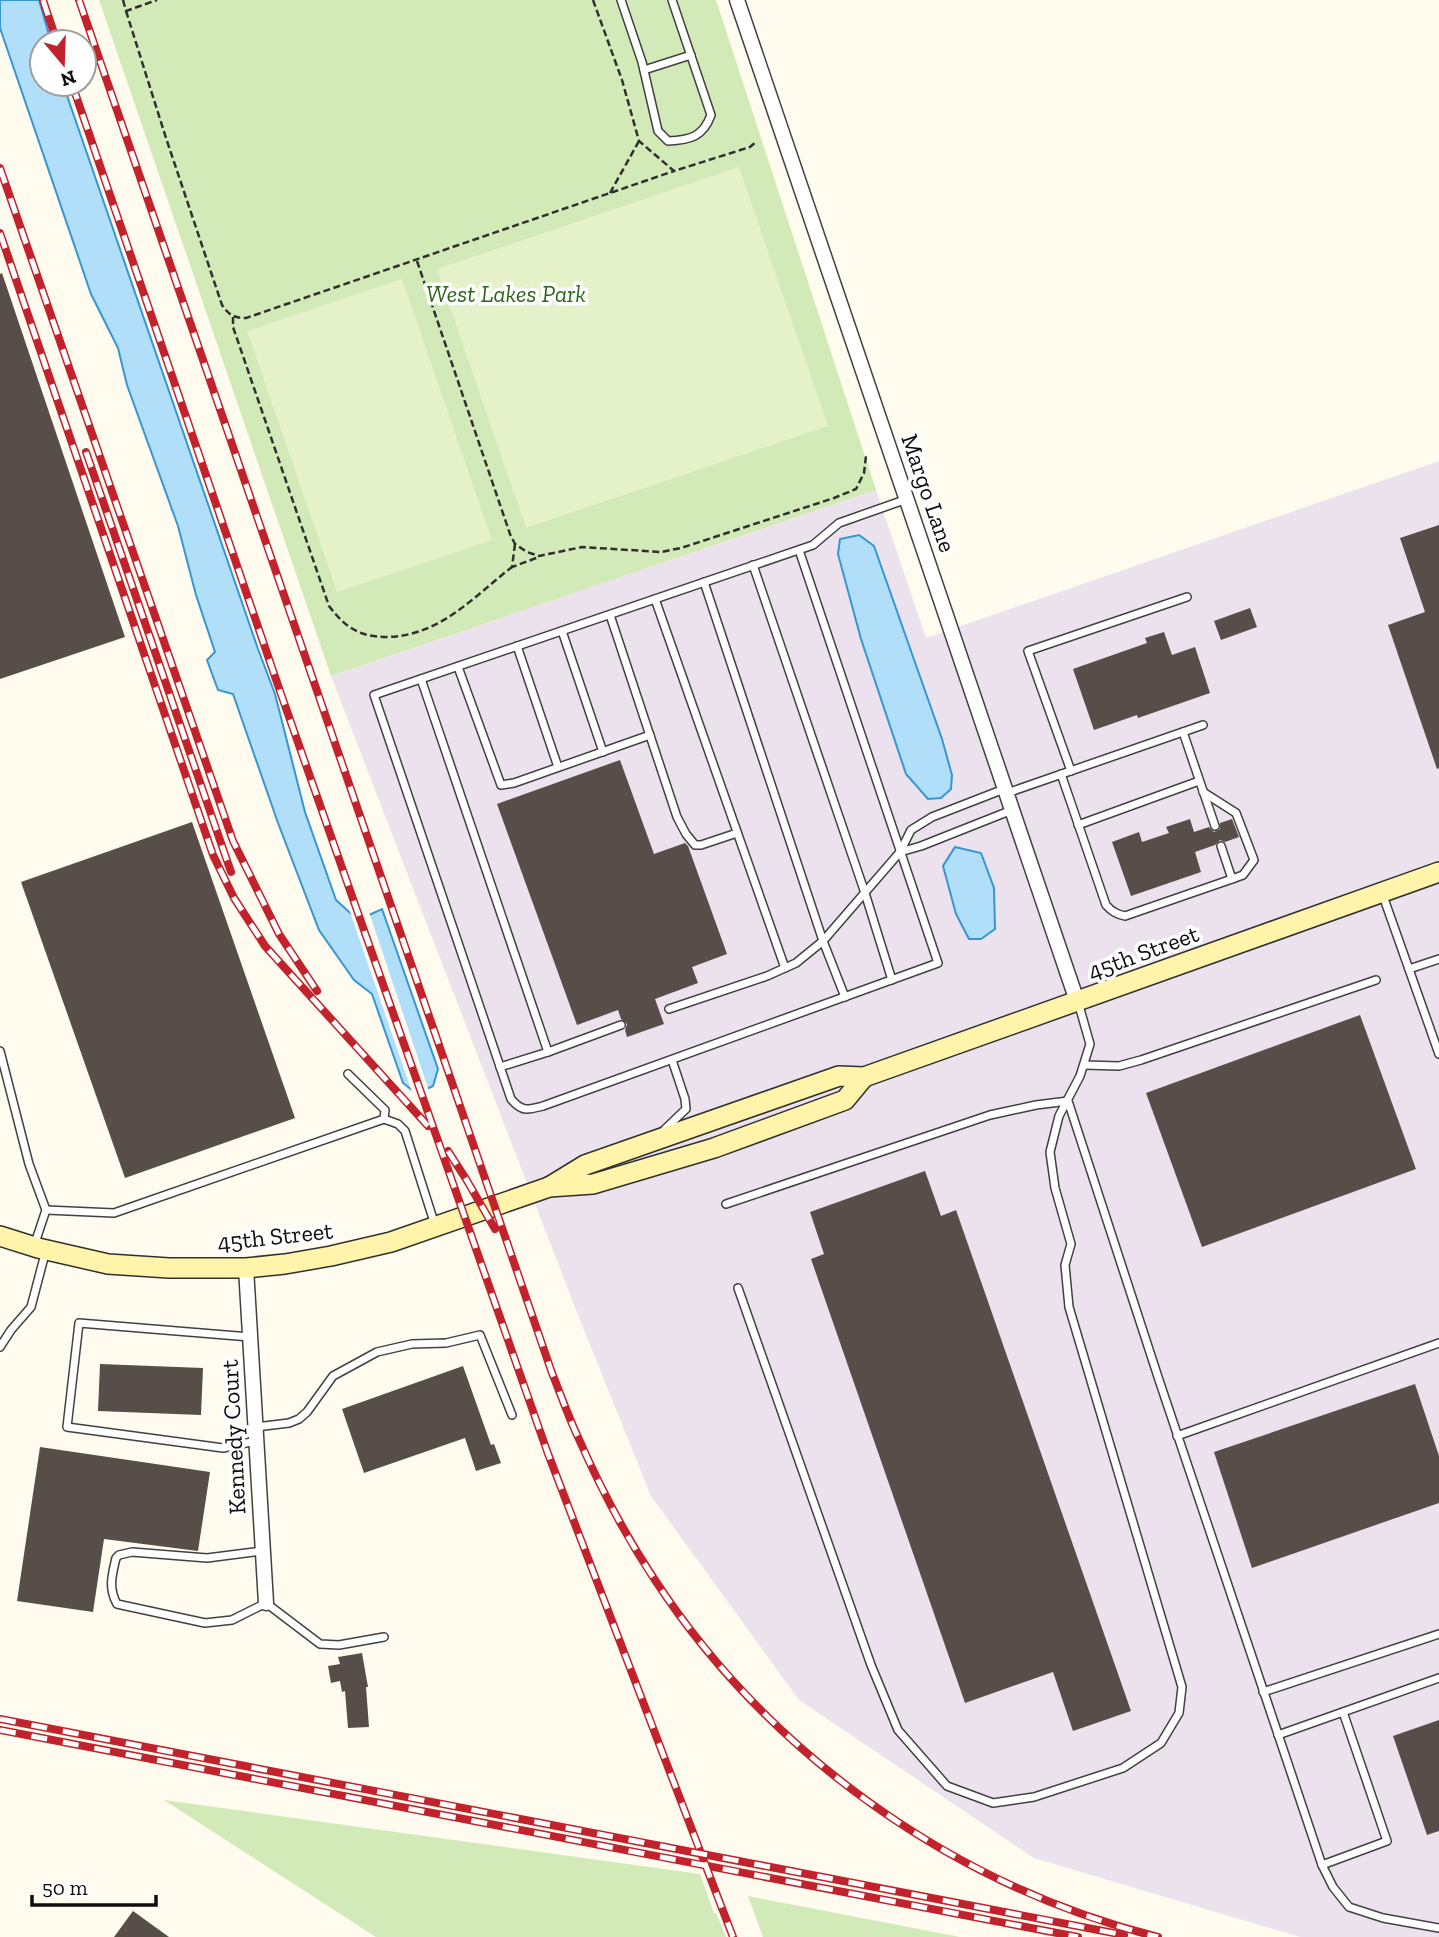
<svg xmlns="http://www.w3.org/2000/svg" width="1439" height="1937" font-family="'Zilla Slab',serif">
<style>
.industrial{fill:#ebe2ed}
.green{fill:#d2eab7}
.pitch{fill:#e4f1c9}
.water{fill:#b1def8;stroke:#3795d1;stroke-width:2}
.pier{fill:#fffbee}
.building{fill:#574e4a}
.lines{fill:none;stroke-linecap:round;stroke-linejoin:round}
.lane-casing{stroke:#414141;stroke-width:10}
.street-casing{stroke:#414141;stroke-width:17}
.secondary-casing{stroke:#303030;stroke-width:22}
.path{stroke:#303030;stroke-width:2.5;stroke-dasharray:7 3.5;stroke-linecap:butt}
.lane{stroke:#fff;stroke-width:7}
.street{stroke:#fff;stroke-width:14}
.secondary{stroke:#fff4a9;stroke-width:19}
.rail-casing{stroke:#c1222c;stroke-width:8}
.rail{stroke:#fff;stroke-width:5;stroke-dasharray:16;stroke-linecap:butt}
.labels{text-anchor:middle;dominant-baseline:central;stroke-width:7;stroke-linejoin:round;paint-order:stroke}
.park-label{font-size:24px;font-style:italic;fill:#2d671c;stroke:#fff}
.street-label{font-size:24px;fill:#0e0e0e;stroke:#fff}
</style>
<rect width="100%" height="100%" fill="#fffbee"/>
<polygon class="industrial" points="1439,461 1439,1937 1300,1937 1034,1858 799,1700 651,1496 578,1315 331,676 876,490 926,638"/>
<g class="green">
<polygon points="99,0 716,0 876,490 331,676"/>
<polygon points="164,1800 700,1874 714,1913 716,1913 726,1937 376,1937"/>
<polygon points="748,1896 960,1937 763,1937"/>
</g>
<g class="pitch">
<polygon points="739,167 828,426 526,528 437,269"/>
<polygon points="402,279 492,540 337,592 247,331"/>
</g>
<g class="water">
<polygon points="0,0 39,0 51,42 42,42 42,84 63,84 258,649 275,694 305,812 336,900 358,920 382,909 438,1069 433,1086 417,1094 403,1083 372,994 354,980 319,930 278,823 233,694 218,690 207,660 215,652 196,595 178,526 127,385 118,348 91,294 0,28"/>
<polygon points="859,535 874,546 942,739 952,775 951,789 941,798 928,799 906,774 861,639 838,554 840,539"/>
<polygon points="955,847 981,853 994,888 995,929 981,939 969,939 956,914 943,866"/>
</g>
<polygon class="pier" points="348,906 359,916 369,912 429,1091 418,1097 415,1094 413,1095"/>
<g class="building">
<polygon points="2,273 125,637 0,679 0,274"/>
<polygon points="1439,525 1439,768 1437,769 1388,625 1425,612 1400,538"/>
<polygon points="1250,608 1257,627 1221,640 1214,621"/>
<polygon points="1164,632 1172,655 1195,647 1210,693 1138,718 1137,715 1094,730 1073,669 1147,643 1145,638"/>
<polygon points="620,760 654,854 685,843 688,846 727,954 692,967 698,983 655,999 664,1024 627,1037 625,1030 627,1024 621,1019 618,1010 577,1025 497,804"/>
<polygon points="1190,819 1194,832 1209,827 1214,832 1220,829 1220,823 1232,819 1239,837 1225,842 1220,840 1215,845 1195,852 1201,872 1131,896 1112,842 1139,832 1142,842 1169,833 1166,827"/>
<polygon points="192,822 295,1118 125,1178 21,882"/>
<polygon points="1360,1015 1416,1169 1202,1247 1146,1093"/>
<polygon points="925,1171 941,1216 956,1210 1131,1711 1073,1731 1053,1672 965,1703 811,1259 824,1254 810,1212"/>
<polygon points="100,1364 203,1368 201,1415 98,1411"/>
<polygon points="463,1366 491,1445 494,1444 501,1463 476,1471 465,1438 364,1473 342,1409"/>
<polygon points="1415,1384 1439,1456 1439,1503 1252,1568 1214,1452"/>
<polygon points="40,1447 210,1472 198,1551 104,1539 93,1612 17,1601"/>
<polygon points="362,1653 368,1687 366,1687 369,1727 348,1728 345,1691 342,1692 340,1681 331,1683 328,1666 340,1664 338,1657"/>
<polygon points="1439,1720 1439,1831 1427,1835 1393,1736"/>
<polygon points="133,1911 169,1937 114,1937"/>
</g>
<g class="lines">
<defs>
<g id="lane">
<path d="M621 0 642 62 658 131 668 141C690 140 703 137 711 115L672 0"/>
<polyline points="644,70 691,55"/>
<path d="M799 550 938 963 543 1106C527 1110 522 1112 511 1099L374 695 813 545 839 523 907 499"/>
<polyline points="753,565 865,893 892,980"/>
<polyline points="704,582 823,941 845,997"/>
<polyline points="655,599 785,968"/>
<polyline points="610,615 677,817 686,834 695,845 701,845 737,833"/>
<polyline points="562,631 603,752"/>
<polyline points="517,646 558,767"/>
<polyline points="458,667 501,785 514,783 650,735"/>
<polyline points="421,679 548,1052"/>
<polyline points="1183,732 1215,826"/>
<polyline points="1071,771 1028,651 1187,597"/>
<path d="M1061 774 1106 905C1112 912 1117 914 1125 916L1232 879 1221 846"/>
<polyline points="1203,792 1236,813 1254,860 1243,875 1232,879"/>
<polyline points="1007,793 1203,725"/>
<polyline points="1078,825 1199,781"/>
<polyline points="900,852 921,846 1012,810"/>
<polyline points="1382,893 1439,1054"/>
<polyline points="1409,969 1439,959"/>
<polyline points="669,1009 767,976 796,963 823,941 900,852 911,830 932,817 1004,789"/>
<polyline points="0,1051 29,1164 46,1210 34,1246"/>
<polyline points="1084,1065 1119,1066 1141,1060 1376,980"/>
<polyline points="500,1067 548,1052 621,1025"/>
<polyline points="384,1119 398,1124 405,1131 435,1225"/>
<polyline points="665,1129 686,1109 685,1099 672,1060"/>
<polyline points="726,1204 990,1115 1036,1105 1068,1101 1159,1380 1322,1865 1333,1887 1349,1907 1383,1918 1439,1928"/>
<polyline points="46,1210 114,1213 384,1119 385,1110 348,1074"/>
<polyline points="738,1288 871,1665 898,1730 947,1786 993,1803 1034,1797 1123,1768 1161,1743 1179,1713 1182,1687 1069,1307 1065,1265 1071,1244 1055,1188 1050,1152 1059,1116 1080,1076 1090,1044 1078,1002"/>
<polyline points="250,1337 79,1323 67,1427 223,1448 256,1441"/>
<polyline points="0,1347 11,1330 31,1307 46,1250"/>
<polyline points="256,1427 289,1423 299,1419 307,1412 333,1376 377,1352 412,1344 446,1343 480,1335 512,1415"/>
<polyline points="1177,1436 1439,1343"/>
<path d="M262 1551 207 1558 132 1552 119 1555 116 1558C112 1575 108 1588 117 1604L205 1623 232 1620 266 1603 320 1644 339 1645 384 1637"/>
<polyline points="1263,1692 1439,1634"/>
<polyline points="1278,1735 1439,1678"/>
<polyline points="1322,1865 1387,1841 1343,1712"/>
</g>
<g id="street">
<polyline points="737,0 1077,1001"/>
<polyline points="246,1268 266,1603"/>
</g>
<g id="secondary">
<polyline points="549,1187 585,1165 839,1076 864,1077 1439,872"/>
<polyline points="0,1236 38,1248 108,1264 169,1268 246,1268 285,1264 331,1256 391,1242 549,1187 593,1184 714,1148 845,1100 864,1077"/>
</g>
</defs>
<use href="#lane" class="lane-casing"/>
<use href="#street" class="street-casing"/>
<use href="#secondary" class="secondary-casing"/>
<g class="path">
<polyline points="123,0 126,11 157,0"/>
<polyline points="593,0 622,80 639,141 674,171 750,147 756,142"/>
<path d="M126 11 166 138 222 305C229 315 234 318 246 318L674 171"/>
<polyline points="610,193 639,141"/>
<polyline points="417,261 510,534 515,544 527,552 539,556 582,547 661,552 681,548 834,498 856,489 864,473 866,456"/>
<path d="M233 317V327L329 606C346 628 359 637 388 637 441 635 472 598 512 567"/>
<polyline points="515,544 512,567 539,557"/>
</g>
<use href="#lane" class="lane"/>
<use href="#street" class="street"/>
<use href="#secondary" class="secondary"/>
<defs>
<g id="rail">
<polyline points="43,0 57,42"/>
<path d="M79 0 552 1373C561 1395 568 1416 578 1437 599 1485 624 1533 653 1577 768 1754 954 1886 1158 1937"/>
<polyline points="72,84 281,694 547,1451 733,1937"/>
<polyline points="0,168 233,841 279,934 317,991"/>
<polyline points="0,233 213,855 234,898 265,946 428,1126"/>
<polyline points="86,452 231,872"/>
<polyline points="448,1151 466,1179 495,1229"/>
<polyline points="0,1719 1124,1935"/>
<polyline points="0,1730 1078,1937"/>
</g>
</defs>
<use href="#rail" class="rail-casing"/>
<use href="#rail" class="rail"/>
</g>
<g class="labels">
<g class="park-label">
<text x="506" y="293">West Lakes Park</text>
</g>
<g class="street-label">
<text transform="translate(929 493) rotate(71)">Margo Lane</text>
<text transform="translate(1143 952) rotate(-20)">45th Street</text>
<text transform="translate(275 1236) rotate(-6)">45th Street</text>
<text transform="translate(233 1437) rotate(-93)">Kennedy Court</text>
</g>
</g>
<g transform="translate(63 63) rotate(161)"><circle r="33" fill="#ffffff" stroke="#9f9f9f" stroke-width="2"/>
<path d="M0-5L12 26L0 18L-12 26Z" fill="#c1222c"/>
<text y="-10" font-size="19" font-weight="bold" text-anchor="middle" fill="#0e0e0e">N</text>
</g>
<path d="M32 1895v10h124v-10" fill="none" stroke="#0e0e0e" stroke-width="3.5"/>
<text x="42" y="1895" font-size="21" fill="#0e0e0e" stroke="#ffffff" stroke-width="5" paint-order="stroke">50 m</text>
</svg>
